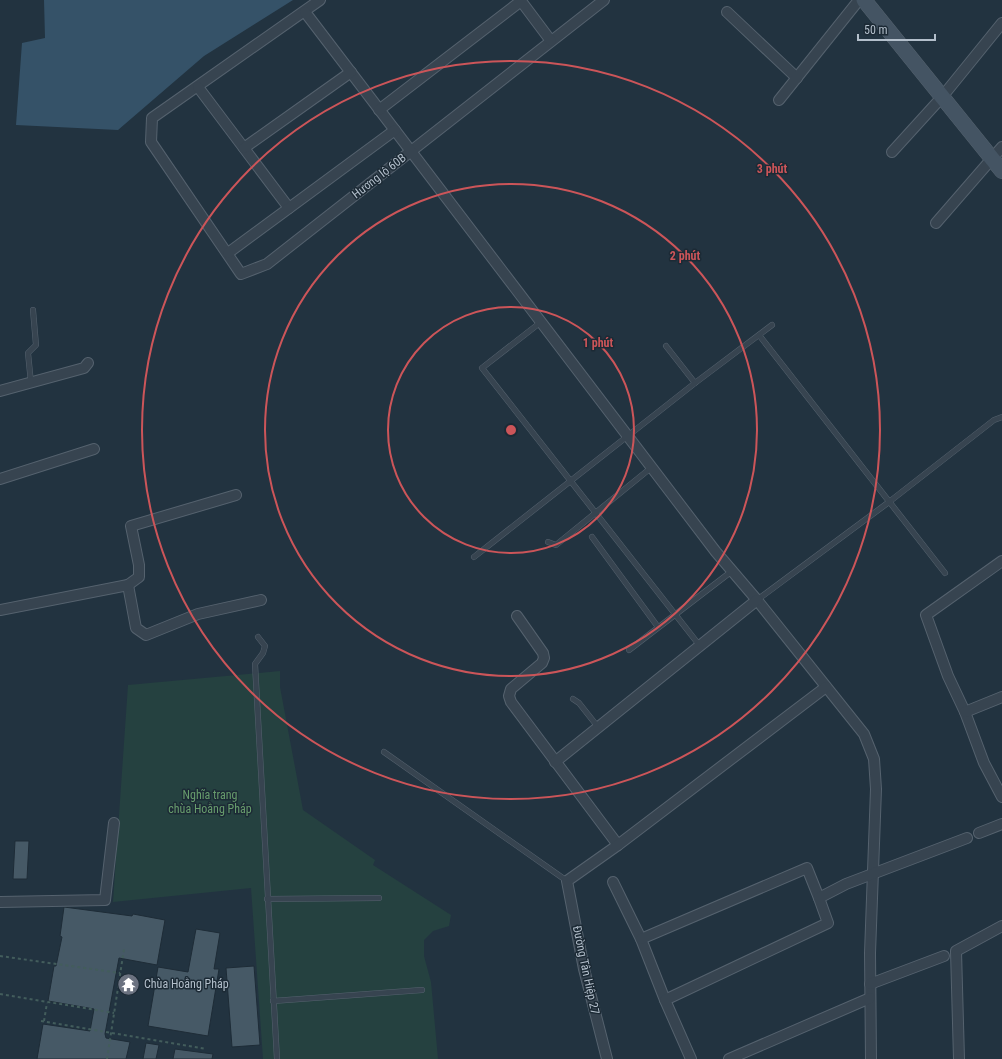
<svg xmlns="http://www.w3.org/2000/svg" width="1002" height="1059" font-family="'Roboto Condensed',sans-serif">
<style>
.green{fill:#254140}
.water{fill:#355268}
.building{fill:#465966;stroke:#1e2c37}
.lines{fill:none;stroke-linecap:round;stroke-linejoin:round}
.lane-casing{stroke:#55626e;stroke-width:6}
.street-casing{stroke:#55626e;stroke-width:12}
.secondary-casing{stroke:#55626e;stroke-width:16}
.path{stroke:#435d5c;stroke-width:2;stroke-dasharray:3 3;stroke-linecap:butt}
.lane{stroke:#374450;stroke-width:5}
.street{stroke:#374450;stroke-width:10}
.secondary{stroke:#445463;stroke-width:15}
.ring{fill:none;stroke:#cc5559;stroke-width:2}
.labels{text-anchor:middle;dominant-baseline:central;stroke-width:3;stroke-linejoin:round;paint-order:stroke}
.street-label{font-size:12px;fill:#b3bfcb;stroke:#1c2a35}
.park-label{font-size:12px;fill:#689d6d;stroke:#1c2a35}
.poi-label{font-size:12px;fill:#b3bfcb;stroke:#1c2a35;text-anchor:start}
.centre{fill:#cc5559;stroke:#1c2a35;stroke-width:2}
.ring-label{font-size:12px;text-anchor:middle;font-weight:bold;fill:#cc5559;stroke:#1c2a35;stroke-width:3;stroke-linejoin:round;paint-order:stroke}
</style>
<rect width="100%" height="100%" fill="#223340"/>
<polygon class="green" points="280,671 280,687 303,810 375,860 373,865 451,915 449,926 433,931 424,940 424,956 431,982 438,1059 263,1059 251,888 113,902 128,685"/>
<polygon class="water" points="44,0 293,0 204,56 118,130 16,125 22,43 45,38"/>
<g class="building">
<polygon points="15,841 29,841 27,879 13,879"/>
<polygon points="64,907 132,916 133,914 165,920 157,965 119,958 105,1034 106,1038 130,1042 126,1059 37,1059 43,1024 90,1031 94,1009 48,1001 54,966 56,966 62,937 60,936"/>
<polygon points="196,929 220,933 214,969 219,969 208,1036 148,1026 158,967 188,972"/>
<polygon points="254,966 260,1045 232,1047 226,968"/>
<polygon points="146,1043 159,1045 156,1059 143,1059"/>
<polygon points="175,1049 213,1054 212,1059 173,1059"/>
</g>
<g class="lines">
<defs>
<g id="lane">
<polyline points="541,322 482,368 700,646"/>
<polyline points="759,335 945,573"/>
<polyline points="666,346 695,383"/>
<polyline points="31,383 28,353 36,345 33,310"/>
<polyline points="592,537 658,627"/>
<polyline points="548,542 556,545 652,467"/>
<polyline points="474,557 695,383 772,325"/>
<polyline points="757,600 889,502 994,420 1002,417"/>
<polyline points="258,637 265,646 263,653 255,664 277,1059"/>
<polyline points="629,650 732,571"/>
<polyline points="573,699 579,703 598,727"/>
<polyline points="384,752 567,881"/>
<polyline points="267,899 379,898"/>
<polyline points="273,1001 422,990"/>
</g>
<g id="street">
<polyline points="320,0 152,118 151,142 241,274 267,264 604,0"/>
<polyline points="305,12 716,552 757,600 864,734 874,759 876,789 870,953 871,1059"/>
<polyline points="727,12 797,78"/>
<polyline points="198,87 289,208"/>
<polyline points="779,100 859,0"/>
<polyline points="379,110 521,1 551,41"/>
<polyline points="244,148 351,72"/>
<polyline points="892,152 942,97 1002,23"/>
<polyline points="936,223 1002,147"/>
<polyline points="228,253 395,130"/>
<polyline points="0,391 84,368 88,363"/>
<polyline points="0,479 94,449"/>
<polyline points="1002,561 926,615 948,676 965,712 984,763 1002,797"/>
<polyline points="128,585 136,628 146,635 198,614 261,600"/>
<polyline points="0,610 128,585 139,577 139,565 131,526 236,495"/>
<polyline points="517,616 543,653 544,658 542,663 511,689 509,696 511,702 618,845"/>
<polyline points="965,712 1002,697"/>
<polyline points="555,762 757,600"/>
<polyline points="979,833 1002,824"/>
<polyline points="613,882 641,939 665,1000"/>
<polyline points="0,902 105,900 114,823"/>
<polyline points="641,939 807,868 819,898"/>
<polyline points="870,984 944,956"/>
<polyline points="607,1059 584,969 567,881 618,845 826,687"/>
<polyline points="691,1059 665,1000 828,923 819,898 846,884 967,838"/>
<polyline points="729,1059 870,998"/>
<polyline points="959,1059 956,951 1002,926"/>
</g>
<polyline id="secondary" points="864,0 1002,171"/>
</defs>
<use href="#lane" class="lane-casing"/>
<use href="#street" class="street-casing"/>
<use href="#secondary" class="secondary-casing"/>
<g class="path">
<polyline points="0,956 120,973"/>
<polyline points="0,994 114,1013"/>
<polyline points="41,1021 206,1049"/>
<polyline points="44,1021 47,1003"/>
<polyline points="107,1059 124,949"/>
</g>
<use href="#lane" class="lane"/>
<use href="#street" class="street"/>
<use href="#secondary" class="secondary"/>
</g>
<g class="ring">
<circle cx="511" cy="430" r="123"/>
<circle cx="511" cy="430" r="246"/>
<circle cx="511" cy="430" r="369"/>
</g>
<defs>
<symbol id="temple-disc" viewBox="-11 -11 22 22"><circle r="9.5" fill="#6b7280" stroke="#1c2a35"/><path d="M0-6L5-2H3V0L6.5 2.5H4V6H1.5V3h-3V6H-4V2.5H-6.5L-3 0V-2H-5Z" fill="#fff"/></symbol>
</defs>
<g fill-rule="evenodd">
<use href="#temple-disc" x="116" y="972" width="25" height="25"/>
</g>
<g class="labels">
<g class="street-label">
<text transform="translate(379 176) rotate(-38)">Hương lộ 60B</text>
<text transform="translate(586 970) rotate(78)">Đường Tân Hiệp 27</text>
</g>
<g class="park-label">
<text x="210" y="795">Nghĩa trang<tspan x="210" dy="14">chùa Hoằng Pháp</tspan></text>
</g>
<g class="poi-label">
<text x="144" y="984">Chùa Hoằng Pháp</text>
</g>
</g>
<circle cx="511" cy="430" r="6" class="centre"/>
<g class="ring-label">
<text x="772" y="173">3 phút</text>
<text x="685" y="260">2 phút</text>
<text x="598" y="347">1 phút</text>
</g>
<path d="M858 34v6h77v-6" fill="none" stroke="#b3bfcb" stroke-width="2"/>
<text x="864" y="34" font-size="12" fill="#b3bfcb" stroke="#1c2a35" stroke-width="3" paint-order="stroke">50 m</text>
</svg>
